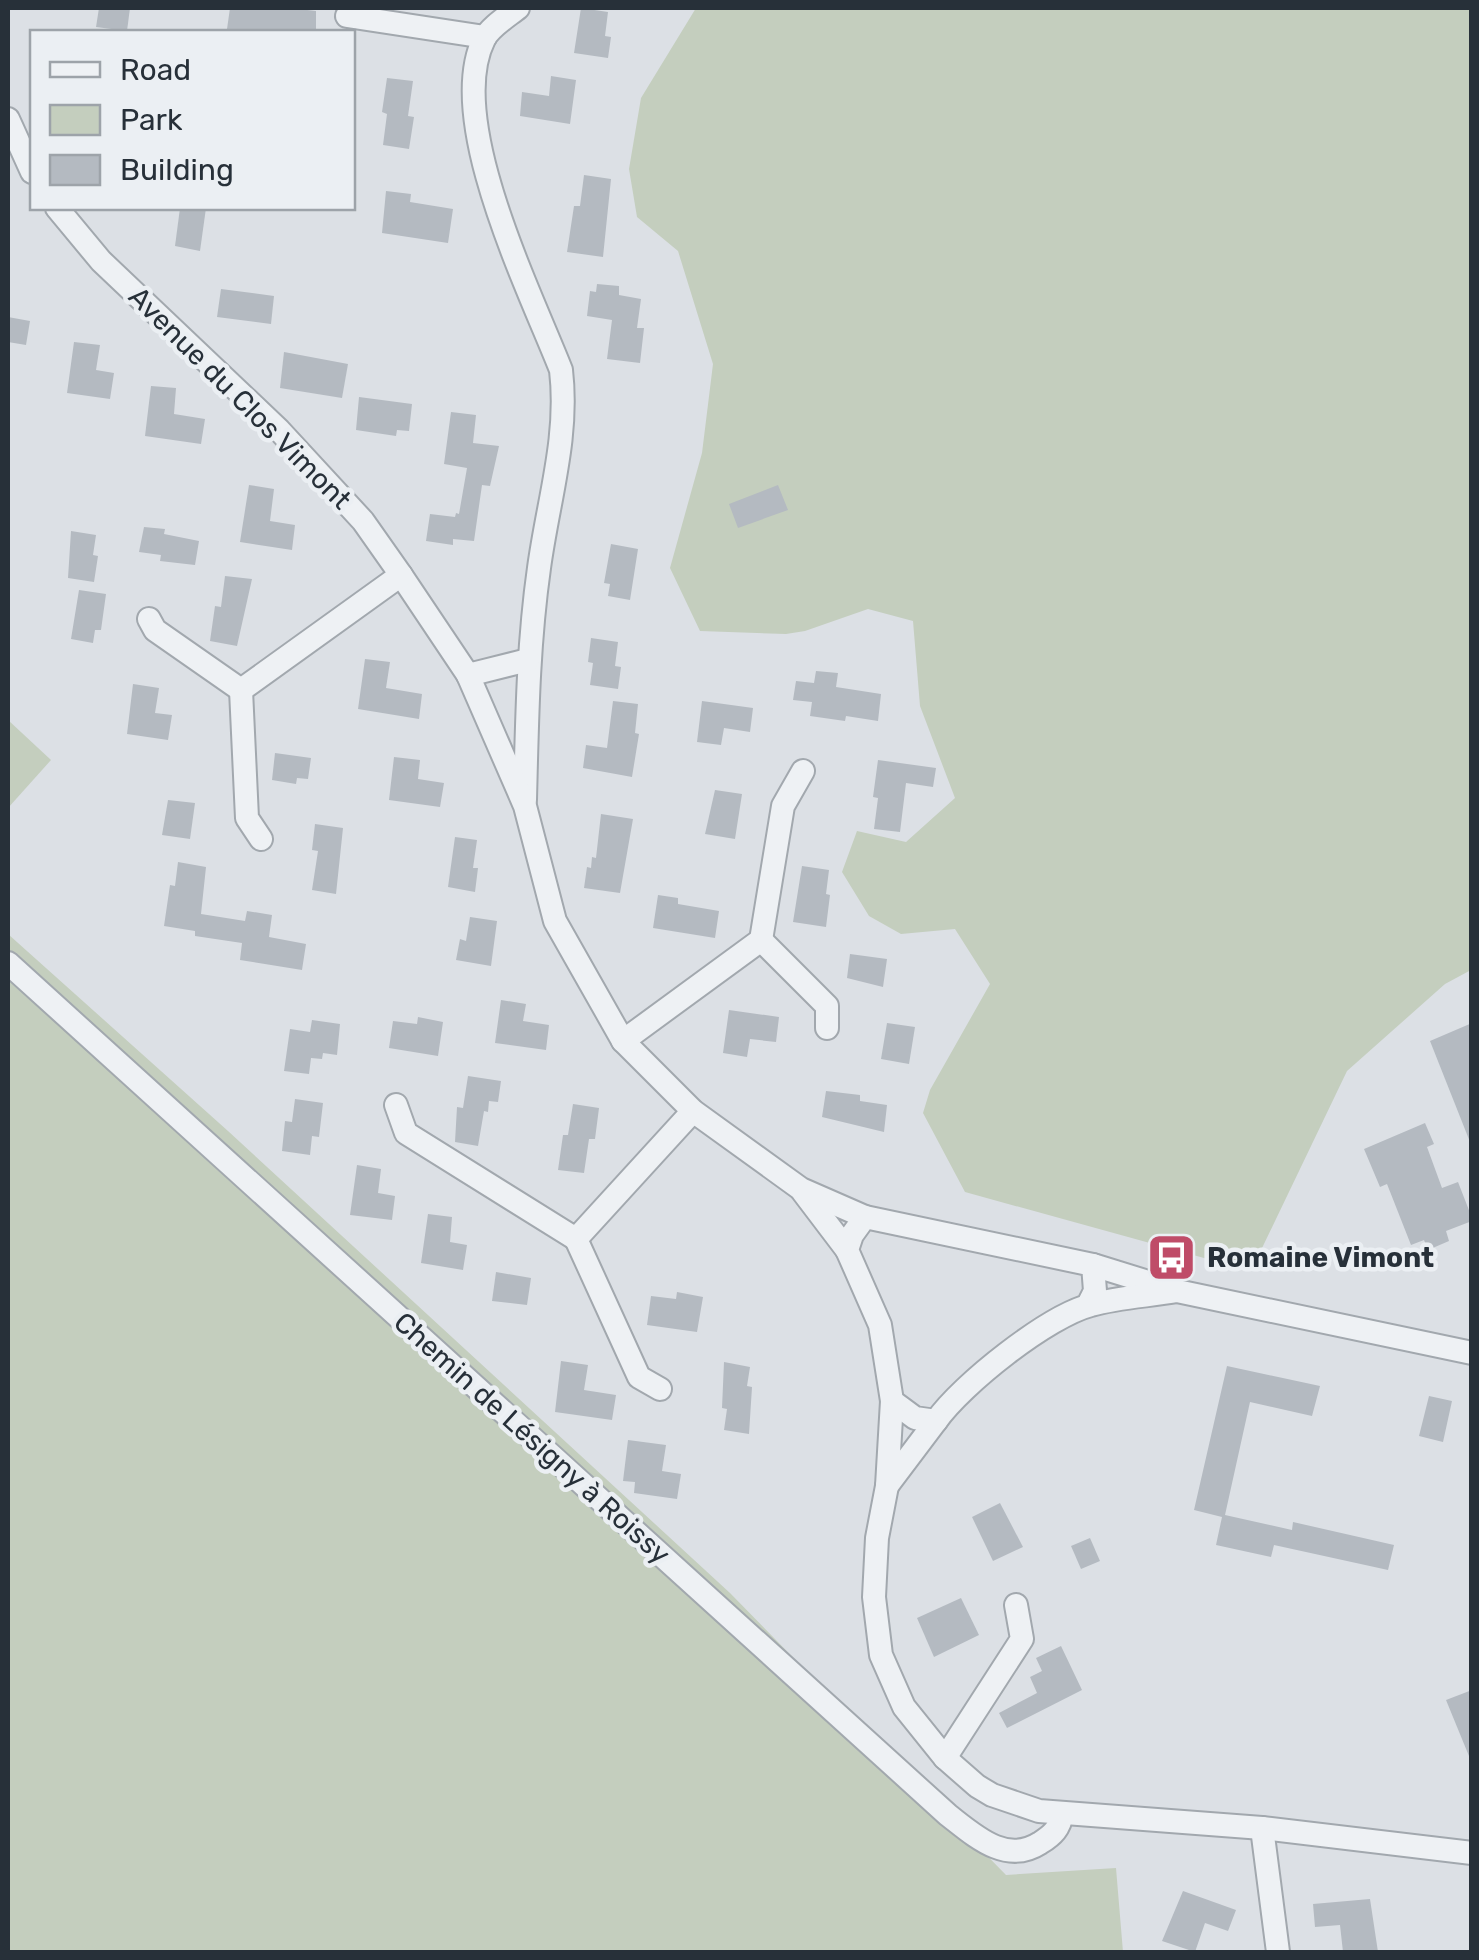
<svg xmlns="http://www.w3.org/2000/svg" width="1479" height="1960" font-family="Rubik,sans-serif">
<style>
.green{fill:#c4cebe}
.building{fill:#b4bac1}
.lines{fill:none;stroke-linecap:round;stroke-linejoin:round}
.minor-casing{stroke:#a2a8ae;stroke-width:26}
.minor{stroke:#eef1f4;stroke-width:22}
.labels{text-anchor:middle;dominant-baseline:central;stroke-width:9;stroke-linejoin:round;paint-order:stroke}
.street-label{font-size:28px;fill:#273039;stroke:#ebeff3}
.poi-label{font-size:28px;font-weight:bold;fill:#273039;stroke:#ebeff3;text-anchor:start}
</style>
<rect width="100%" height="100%" fill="#dce0e5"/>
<g class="green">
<polygon points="696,8 1471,8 1471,970 1445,984 1347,1071 1251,1271 965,1192 923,1113 930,1090 990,984 955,929 901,934 869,916 842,872 857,831 906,842 955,798 920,706 913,621 868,609 805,631 786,634 700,631 670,568 702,453 713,364 678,251 637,217 629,169 641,98"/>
<polygon points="8,720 51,760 8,808"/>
<polygon points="8,934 228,1131 730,1593 1006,1875 1116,1868 1123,1952 8,1952"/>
</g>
<g class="building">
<polygon points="99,8 130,8 127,31 96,27"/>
<polygon points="230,8 290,8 316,11 316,32 227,29"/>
<polygon points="581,8 608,12 605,36 611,37 608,58 574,53"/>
<polygon points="551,76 576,80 570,124 520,116 522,92 549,96"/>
<polygon points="387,78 413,81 408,116 414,117 409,149 383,145 387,114 382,112"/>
<polygon points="584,175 611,179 603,257 567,252 574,206 580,206"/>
<polygon points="386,191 411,194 410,202 453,209 448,243 382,233"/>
<polygon points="180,208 206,208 200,251 175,246"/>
<polygon points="597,284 619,286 619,295 641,299 637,328 644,328 640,363 607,359 612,320 587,316 590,291 596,292"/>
<polygon points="221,289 274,296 271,324 217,317"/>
<polygon points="8,317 30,321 26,345 8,342"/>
<polygon points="74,342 100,345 96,370 114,373 110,399 67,393"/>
<polygon points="284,352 348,364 342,398 280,388"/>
<polygon points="151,386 176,388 174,414 205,419 201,444 145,436"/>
<polygon points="359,397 412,404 409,431 397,430 396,436 356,430"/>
<polygon points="451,412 476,415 473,443 499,446 490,486 482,485 474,541 453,539 453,545 426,541 430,514 455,517 456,513 459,514 467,468 444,464"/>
<polygon points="249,485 274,489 270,521 295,525 292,550 240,542"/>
<polygon points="778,485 788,510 738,528 729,504"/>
<polygon points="144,527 165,529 164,534 199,541 195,565 160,561 161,555 139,552"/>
<polygon points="71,531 96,535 93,555 98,556 94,582 68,578"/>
<polygon points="611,544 638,549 630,600 608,596 610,584 604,583"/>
<polygon points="225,576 252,579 237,646 210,641 215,606 221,607"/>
<polygon points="79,590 106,594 101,630 95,630 93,643 71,639"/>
<polygon points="591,638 618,642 615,666 621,667 618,689 590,685 593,663 588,662"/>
<polygon points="365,659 390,662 386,688 422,694 419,719 358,709"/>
<polygon points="816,671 838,673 836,687 881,694 878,721 846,716 845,721 810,716 812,702 793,700 796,681 814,683"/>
<polygon points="133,684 159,688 155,713 172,715 168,740 127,734"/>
<polygon points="613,701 638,704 635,733 639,734 632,777 583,768 586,745 607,748"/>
<polygon points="702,701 753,708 750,732 724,728 721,745 697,742"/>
<polygon points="275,753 311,758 308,779 297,778 296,784 272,780"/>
<polygon points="394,757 420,760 418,779 444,783 440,807 389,800"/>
<polygon points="878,760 936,768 933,787 906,783 900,832 874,829 878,798 873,797"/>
<polygon points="715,790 742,794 735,839 705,834"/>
<polygon points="168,800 195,803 190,839 162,835"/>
<polygon points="601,814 633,819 620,893 584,888 587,867 591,868 592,857 596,858"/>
<polygon points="315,824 343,828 336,894 312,890 318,851 312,850"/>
<polygon points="455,837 477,840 473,868 478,868 475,892 448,887"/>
<polygon points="178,862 206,867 201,914 245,921 247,911 272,915 269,937 306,944 302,970 240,960 242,943 195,936 195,931 164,926 170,885 175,886"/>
<polygon points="802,866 829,870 826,894 830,895 826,927 793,922"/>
<polygon points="658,895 678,898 678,904 719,911 715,938 653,928"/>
<polygon points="470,917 497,921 491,966 456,960 460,939 466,941"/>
<polygon points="850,954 887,959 883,987 847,978"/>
<polygon points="501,1000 526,1004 523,1021 549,1025 546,1050 495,1043"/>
<polygon points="729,1010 779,1017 776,1042 750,1039 747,1057 723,1053"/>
<polygon points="418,1017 443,1022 438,1056 389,1048 393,1021 417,1024"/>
<polygon points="312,1020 340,1024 337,1055 323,1053 322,1059 311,1058 309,1074 284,1071 290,1029 310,1032"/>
<polygon points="887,1023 915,1027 909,1064 881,1059"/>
<polygon points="1472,1023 1472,1142 1470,1142 1430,1041"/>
<polygon points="468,1076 501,1081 498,1102 489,1101 488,1112 484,1111 478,1146 455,1142 457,1107 463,1108"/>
<polygon points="826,1091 860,1095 860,1101 887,1105 884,1132 822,1117"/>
<polygon points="295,1099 323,1103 319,1137 312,1136 310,1155 282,1151 285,1121 292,1122"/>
<polygon points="573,1104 599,1108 595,1139 589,1139 584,1173 558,1170 563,1135 568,1135"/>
<polygon points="1425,1123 1434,1144 1427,1147 1442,1188 1458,1182 1472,1218 1472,1221 1446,1231 1449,1241 1428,1250 1424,1240 1411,1245 1387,1184 1380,1187 1364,1149"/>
<polygon points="357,1165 381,1169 378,1193 395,1196 392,1220 350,1215"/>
<polygon points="428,1214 452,1217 450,1242 467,1245 463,1270 421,1263"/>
<polygon points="496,1272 531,1278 527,1305 492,1301"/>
<polygon points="677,1292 703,1297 697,1332 647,1325 651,1296 676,1299"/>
<polygon points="561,1361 588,1365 584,1390 616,1395 612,1420 555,1412"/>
<polygon points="724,1362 750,1367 747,1386 752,1387 749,1434 724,1430 727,1409 722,1408"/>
<polygon points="1227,1366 1320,1386 1312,1416 1250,1402 1225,1515 1292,1530 1293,1522 1394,1545 1388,1570 1274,1545 1271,1557 1216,1545 1222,1517 1194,1510"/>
<polygon points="1429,1396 1452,1401 1443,1442 1419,1436"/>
<polygon points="628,1440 666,1445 662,1471 681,1474 677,1499 634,1493 635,1482 623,1481"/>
<polygon points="1000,1503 1023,1547 993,1561 972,1517"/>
<polygon points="1090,1538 1100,1561 1081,1569 1071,1546"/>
<polygon points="961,1598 979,1635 934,1657 917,1618"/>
<polygon points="1061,1646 1082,1690 1007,1728 999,1713 1037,1693 1030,1677 1042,1671 1036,1658"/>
<polygon points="1472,1690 1472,1761 1471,1761 1446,1700"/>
<polygon points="1183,1891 1236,1910 1228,1931 1205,1923 1195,1952 1162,1941"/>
<polygon points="1370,1899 1378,1952 1343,1952 1340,1925 1315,1927 1313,1904"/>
</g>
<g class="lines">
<defs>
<g id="minor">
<path d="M518 8C508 16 490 27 484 39 444 119 530 291 561 370 569 438 548 501 539 568 528 645 527 722 525 800"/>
<polyline points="347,16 485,37"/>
<polyline points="8,119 32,172"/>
<polyline points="57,208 101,261 279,430 363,521 401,575 468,675 525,806 555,921 623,1041 693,1111 801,1189 865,1217"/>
<polyline points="149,619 155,630 241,690 401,575"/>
<polyline points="468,675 528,660"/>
<polyline points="241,690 247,818 261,839"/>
<polyline points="761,940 827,1006 827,1028"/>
<path d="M8 963 948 1815C975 1836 1006 1865 1040 1843 1053 1835 1060 1828 1062 1813"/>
<polyline points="623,1041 761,940 783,806 803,771"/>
<polyline points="396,1105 406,1133 576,1239 693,1111"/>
<polyline points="803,1192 847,1250"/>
<polyline points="576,1239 639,1377 660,1389"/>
<polyline points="1093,1265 1177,1291 1472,1353"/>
<path d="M1088 1305 1095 1291 1093 1265 865 1217 852 1235 847 1250 880 1325 892 1401 915 1418 936 1421C962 1384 1048 1316 1091 1305 1119 1297 1149 1296 1177 1291"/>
<polyline points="892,1401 887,1486 877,1538 874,1597 881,1655 904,1707 945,1758 977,1786 992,1795 1039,1811 1262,1828 1472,1853"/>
<polyline points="887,1486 936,1421"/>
<polyline points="945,1758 1022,1639 1016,1605"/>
<polyline points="1262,1828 1278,1952"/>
</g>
</defs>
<use href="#minor" class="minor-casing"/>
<use href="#minor" class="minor"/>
</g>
<defs>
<symbol id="bus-square" viewBox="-11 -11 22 22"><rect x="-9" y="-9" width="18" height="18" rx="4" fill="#bf4c68" stroke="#ebeff3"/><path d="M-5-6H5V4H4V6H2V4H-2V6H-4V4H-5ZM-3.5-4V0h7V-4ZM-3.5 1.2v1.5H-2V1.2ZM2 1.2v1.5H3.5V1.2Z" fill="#fff"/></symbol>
</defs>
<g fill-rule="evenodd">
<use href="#bus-square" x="1144" y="1230" width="55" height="55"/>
</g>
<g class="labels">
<g class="street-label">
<text transform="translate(240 398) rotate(45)">Avenue du Clos Vimont</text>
<text transform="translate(532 1438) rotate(42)">Chemin de Lésigny à Roissy</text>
</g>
<g class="poi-label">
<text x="1207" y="1257">Romaine Vimont</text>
</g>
</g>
<rect width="1479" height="1960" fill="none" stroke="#273039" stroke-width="20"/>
<rect x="30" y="30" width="325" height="180" fill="#ebeff3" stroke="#9da3a9" stroke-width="2.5"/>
<rect x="50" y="62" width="50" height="15" fill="#eef1f4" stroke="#9da3a9" stroke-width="2.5"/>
<text x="120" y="80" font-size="30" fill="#273039">Road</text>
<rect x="50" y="105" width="50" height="30" fill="#c4cebe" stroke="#9da3a9" stroke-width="2.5"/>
<text x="120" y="130" font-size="30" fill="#273039">Park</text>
<rect x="50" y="155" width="50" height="30" fill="#b4bac1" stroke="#9da3a9" stroke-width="2.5"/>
<text x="120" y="180" font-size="30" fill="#273039">Building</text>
</svg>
